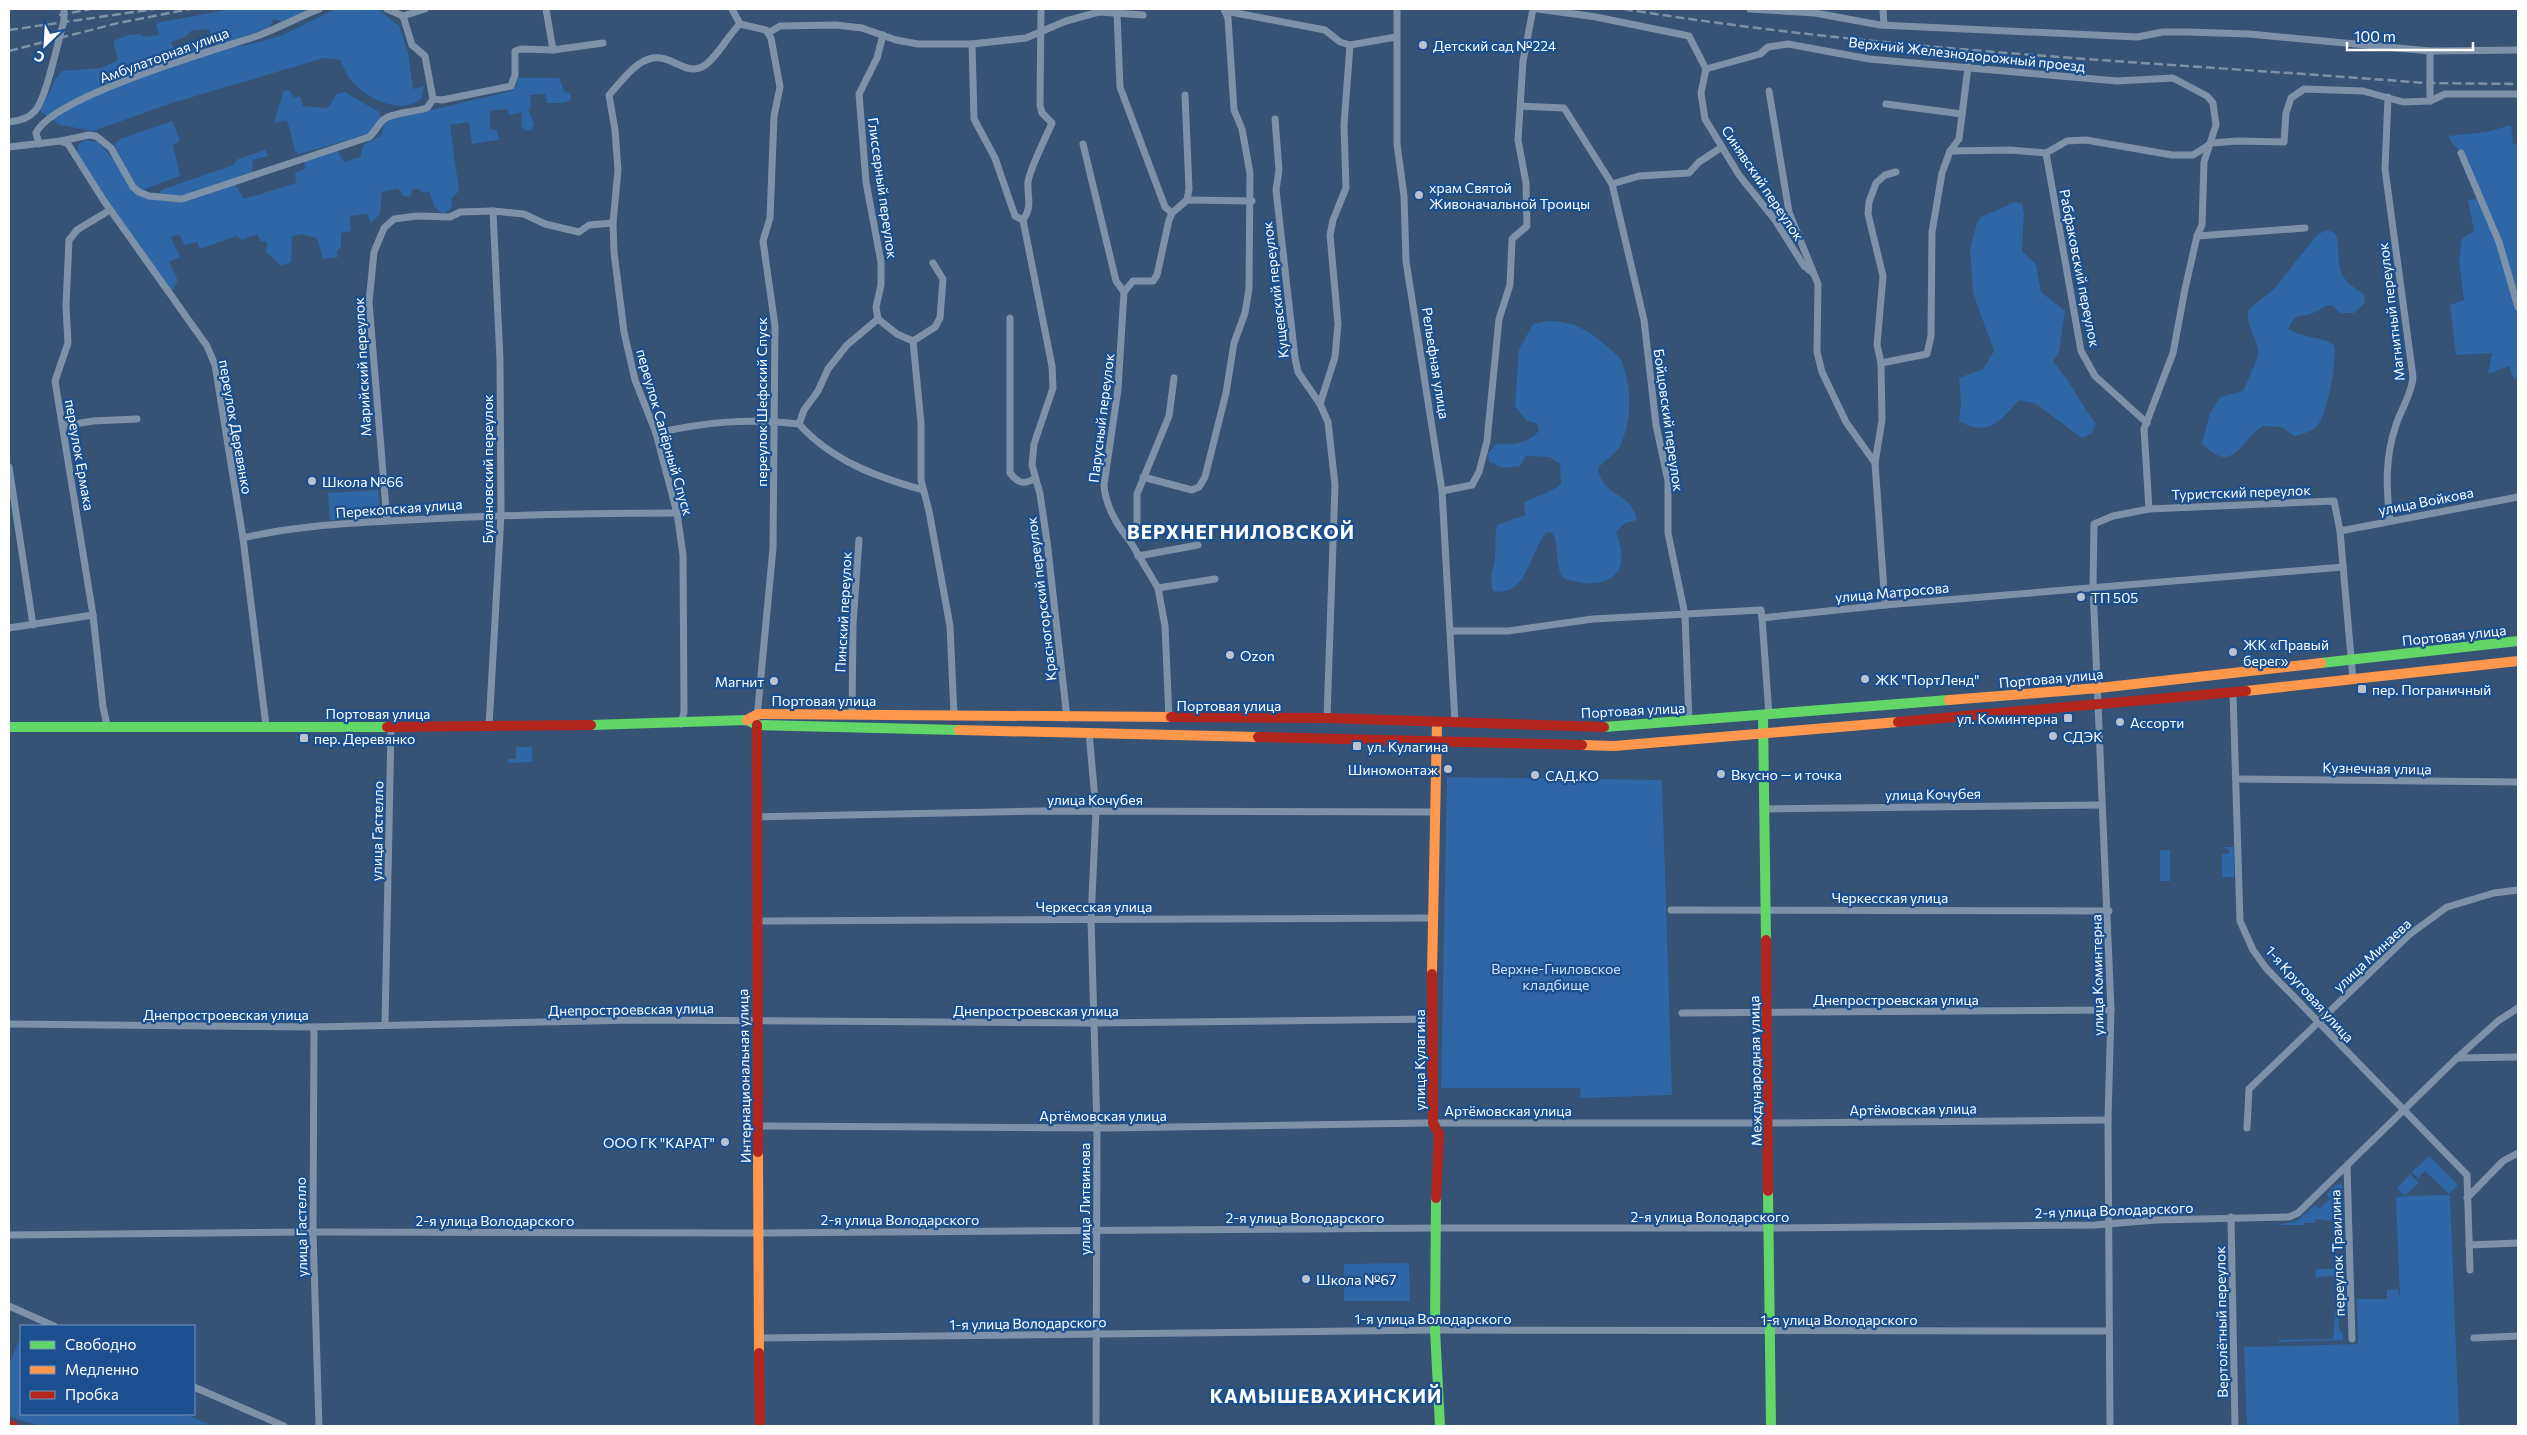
<svg xmlns="http://www.w3.org/2000/svg" width="2527" height="1435" font-family="Commissioner,sans-serif">
<style>
.green{fill:#2f66a5}
.lines{fill:none;stroke-linecap:round;stroke-linejoin:round}
.street{stroke:#7d92a8;stroke-width:7}
.fast{stroke:#63d668;stroke-width:10}
.slow{stroke:#ff974d;stroke-width:10}
.jam{stroke:#b3261e;stroke-width:10}
.rail{stroke:#7e92a7;stroke-width:2.5;stroke-dasharray:9 4;stroke-linecap:butt}
.poi-dot{fill:#b9c2ce;stroke:#1b4f8f;stroke-width:2}
.labels{text-anchor:middle;dominant-baseline:central;stroke-width:4.5;stroke-linejoin:round;paint-order:stroke}
.poi-label{font-size:14px;fill:#fff;stroke:#1b4f8f;text-anchor:start}
.street-label{font-size:14px;fill:#fff;stroke:#1b4f8f}
.park-label{font-size:14px;fill:#cfe3fa;stroke:#1b4f8f}
.district-label{font-size:19px;font-weight:bold;letter-spacing:1px;fill:#fff;stroke:#1b4f8f}
</style>
<rect width="100%" height="100%" fill="#365274"/>
<g class="green">
<path d="M232 9H319L286 23 274 19 268 28 216 46 209 29 191 31 185 37 171 42 173 47 218 49 243 46 280 36 336 9H378L399 26 408 52 413 89 424 86 422 98C402 115 373 101 356 86 349 80 344 68 340 60L324 58 172 103 93 131 60 125 40 111 55 80 62 71 101 68 118 60 113 41 128 35 140 34 144 37 159 35 156 23Z"/>
<path d="M517 78H559L565 92 570 93 571 100 563 103H547L545 94 530 95 531 108 528 109 534 124 532 129 528 131 521 127 522 112 509 115 508 109 490 111V129L497 130 499 140 472 144 469 122 450 125 459 191 451 199 452 208 443 214 434 206 429 191 424 193 418 189H413L410 197 403 196 401 191 396 189 382 192 380 214 371 223 367 214 350 216 351 231 341 233V246L337 252 338 257 323 259 317 238 301 234 292 237 291 262 282 266 266 252 267 241 261 242 257 234 242 240 236 236 200 249 197 242 184 245 180 235 171 237 180 257 169 262 178 281 173 289H169L113 209 77 152 79 144 86 140 98 142 117 164 130 188 140 196 160 200 235 184 244 199 296 183 295 173 305 169 304 160 337 150 344 162 361 157C360 141 370 142 382 135L384 122 389 120 512 91 517 85Z"/>
<polygon points="284,90 290,91 294,98 300,96 303,106 326,108 331,104 336,94 345,92 379,112 382,117 368,134 299,154 295,151 287,120 274,123"/>
<polygon points="172,121 180,140 173,145 180,176 143,190 136,185 115,148 115,144 120,139"/>
<polygon points="2511,125 2513,144 2518,145 2518,378 2514,380 2509,366 2488,374 2492,353 2456,355 2450,305 2464,300 2459,261 2462,238 2474,231 2468,200 2481,198 2463,154 2451,142 2448,136 2486,132"/>
<polygon points="265,150 268,156 253,160 252,172 183,196 160,194 161,190 233,165 238,159"/>
<path d="M2015 202 2022 204 2024 213 2022 251 2036 264 2041 292 2065 311 2059 352 2053 362C2072 382 2079 402 2096 424L2092 433 2082 438 2036 404 2019 400C2000 422 1988 437 1959 421L1961 401 1959 378 1983 369 1994 351 1973 293 1970 249 1977 223 1981 217Z"/>
<path d="M2326 230 2335 233C2342 248 2334 265 2345 279 2349 285 2358 290 2364 294L2365 303 2354 313H2340L2332 305C2322 306 2321 310 2313 313 2299 318 2296 311 2288 329 2303 338 2320 336 2334 345 2338 358 2327 414 2318 425 2311 432 2303 434 2294 436L2282 427 2263 426C2240 440 2233 477 2202 443L2210 413 2220 397 2243 391C2247 380 2258 362 2258 351 2256 334 2246 328 2248 310L2274 289 2317 235Z"/>
<path d="M1548 321C1574 321 1590 331 1609 348 1613 352 1620 357 1622 362 1632 388 1632 419 1621 444 1616 456 1604 459 1598 469 1604 500 1629 488 1637 520L1625 523 1616 532C1620 544 1625 559 1618 571 1607 588 1577 585 1562 577 1555 562 1559 548 1553 533L1547 532C1530 549 1528 598 1493 591 1489 578 1493 570 1495 558 1496 547 1494 536 1497 525L1525 515 1524 502C1536 496 1551 493 1561 484L1560 464 1549 457 1526 456 1520 466 1504 468 1489 462 1488 453 1496 444C1513 445 1527 444 1539 431L1537 424 1526 420 1515 406 1519 350 1533 324Z"/>
<polygon points="378,490 380,516 330,520 328,493"/>
<polygon points="516,747 532,747 532,762 508,763 508,759 516,759"/>
<polygon points="1447,777 1662,780 1672,1095 1580,1098 1581,1088 1441,1088"/>
<polygon points="2222,847 2234,847 2234,877 2222,877 2222,854 2229,854 2229,849"/>
<rect x="2160" y="850" width="10" height="31"/>
<polygon points="2429,1156 2458,1185 2449,1194 2425,1171 2418,1178 2412,1172"/>
<polygon points="2410,1174 2419,1183 2405,1196 2450,1195 2459,1426 2247,1426 2244,1347 2358,1344 2357,1299 2387,1299 2387,1290 2398,1289 2400,1298 2396,1197 2405,1196 2397,1188"/>
<polygon points="2342,1184 2342,1218 2332,1218 2331,1221 2316,1219 2315,1223 2304,1223 2304,1225 2276,1225 2297,1221 2315,1205 2320,1208 2330,1199 2327,1194 2336,1185"/>
<polygon points="1409,1263 1410,1301 1344,1301 1344,1264"/>
<polygon points="2316,1269 2342,1269 2343,1303 2339,1308 2339,1330 2343,1333 2343,1340 2278,1342 2279,1340 2333,1339 2335,1318 2334,1311 2337,1310 2337,1301 2340,1301 2341,1277 2330,1276 2317,1277 2316,1281"/>
<polygon points="18,1342 21,1344 21,1414 185,1414 213,1426 39,1426 9,1416 9,1360 11,1360"/>
</g>
<g class="lines">
<g class="street">
<polyline points="387,9 403,16 425,9"/>
<polyline points="546,9 553,50"/>
<polyline points="732,9 740,24"/>
<polyline points="1397,9 1397,144 1404,196 1406,261 1442,491 1455,722"/>
<polyline points="1538,9 1596,17 1689,36 1706,69 1760,54 1768,47 1788,44 1869,59 2117,81 2173,78 2207,96 2213,103 2216,125 2204,162 2202,225 2197,236 2185,289 2173,353 2144,429 2149,509"/>
<polyline points="1750,9 1815,13 1880,25 2137,37 2163,32 2186,32 2249,34 2430,51 2518,50"/>
<polyline points="1883,9 1884,25"/>
<polyline points="1225,11 1325,30 1340,42 1350,45 1396,37"/>
<polyline points="1117,13 1120,87 1165,207 1172,213"/>
<polyline points="403,16 412,45 425,56 433,99 442,100 511,86 515,75 515,51 521,49 553,50 603,43"/>
<polyline points="740,24 766,30 771,38 780,87 774,116 770,218 763,241 775,326 773,548 757,718"/>
<polyline points="768,33 780,26 836,25 862,28 896,40 918,44 972,44 1026,38 1066,21 1099,12 1143,15"/>
<polyline points="883,35 877,58 859,94 866,182 881,262 881,285 876,307 878,319 897,334 913,341"/>
<polyline points="972,44 974,119 995,158 1015,216 1023,220 1052,366 1053,388 1034,444 1032,465 1040,494 1047,541 1067,718"/>
<polyline points="1706,69 1701,93 1705,119 1739,175 1775,220 1804,266 1813,273"/>
<polyline points="1769,91 1789,212 1818,284 1817,352 1822,372 1846,422 1875,463"/>
<path d="M2388 97 2385 169 2413 377C2412 394 2401 409 2396 425 2385 457 2386 487 2390 521"/>
<polyline points="2430,101 2430,51"/>
<polyline points="1886,104 1962,114"/>
<polyline points="1521,106 1564,108 1612,184 1644,320 1656,425 1668,481 1668,533 1685,615 1689,721"/>
<polyline points="1275,119 1279,170 1276,190 1295,358 1298,372 1320,404 1328,422 1335,485 1327,718"/>
<path d="M9 122C18 121 28 119 34 112 46 101 58 40 64 21V9"/>
<path d="M61 141 89 135 96 136 111 148 133 187 139 192 149 196 182 199 369 137C377 131 379 120 388 117 399 112 414 112 427 108L433 99"/>
<path d="M39 144 36 133C53 96 216 50 260 35 280 27 299 17 319 9"/>
<path d="M1083 144 1116 281 1124 292 1118 389 1104 485C1105 504 1117 526 1130 541"/>
<polyline points="9,147 61,141 68,144 104,201 207,346 215,365 243,538 266,726"/>
<polyline points="1950,151 2010,150 2046,153 2067,141 2086,140 2172,155 2193,155 2212,143 2238,141 2284,142 2286,113 2291,98 2304,89 2363,91 2403,102 2430,101 2445,94 2518,94"/>
<polyline points="2046,153 2081,351 2095,376 2147,423"/>
<polyline points="2461,153 2499,242 2518,307"/>
<polyline points="1612,184 1639,176 1689,173 1699,162 1722,147"/>
<polyline points="1187,200 1252,201"/>
<path d="M1023 220C1033 206 1027 197 1028 182 1030 168 1046 137 1052 123L1042 113 1040 105 1041 9"/>
<polyline points="2197,236 2305,228"/>
<polyline points="933,263 943,279 940,318 935,327 913,341 921,423 921,480 929,511 950,626 954,715"/>
<polyline points="1124,292 1133,281 1153,281 1157,275 1169,220 1172,213 1187,200 1189,189 1185,95"/>
<path d="M1010 318V473C1018 483 1023 485 1034 479"/>
<polyline points="1881,363 1927,354 1931,336 1932,232 1942,173 1950,151 1959,139 1968,67"/>
<polyline points="1320,404 1335,357 1338,324 1330,235 1333,220 1346,188 1344,125 1350,45"/>
<polyline points="799,424 804,410 818,391 828,369 847,345 878,319"/>
<polyline points="63,426 93,421 137,419"/>
<path d="M656 433C706 422 747 418 799 424 832 461 877 477 923 490"/>
<polyline points="9,467 33,625"/>
<polyline points="1143,477 1192,490 1199,487 1205,477 1226,393 1234,343 1245,313 1249,289 1250,173 1242,129 1234,110 1228,18 1224,9"/>
<polyline points="1442,491 1472,485 1479,472 1487,441 1499,319 1510,285 1512,239 1527,226 1526,183 1518,140 1523,61 1533,9"/>
<polyline points="387,521 369,302 374,252 384,228 394,219 417,216 450,217 460,212 493,211 524,214 545,224 579,232 589,225 613,223"/>
<polyline points="2340,531 2518,497"/>
<path d="M243 538C297 525 353 523 408 520 498 515 587 513 677 513"/>
<polyline points="1138,556 1198,545"/>
<polyline points="1158,588 1215,579"/>
<polyline points="1885,605 1875,463 1882,420 1881,363 1877,345 1883,276 1868,214 1869,202 1876,183 1885,175 1896,172"/>
<polyline points="1762,618 1769,715"/>
<polyline points="9,628 93,615"/>
<polyline points="1451,631 1508,631 1593,619 1761,610 1762,618 1885,605 2343,567"/>
<polyline points="2233,693 2240,921 2253,950 2266,968 2467,1175 2470,1270"/>
<polyline points="852,715 853,624 859,540"/>
<polyline points="1169,718 1165,626 1158,588 1130,541 1137,523 1137,494 1169,416 1174,378"/>
<path d="M681 724 684 712 683 555 677 513 656 433 635 380 624 332 614 252 613 223 618 170 615 130 609 95C621 82 635 61 653 58 671 55 685 75 702 67 715 61 728 35 740 24"/>
<polyline points="107,725 103,707 93,615 55,381 68,343 66,306 69,240 77,230 110,210"/>
<polyline points="489,726 501,515 500,360 493,211"/>
<polyline points="1089,732 1096,811 1091,919 1097,1128 1096,1426"/>
<polyline points="2236,779 2518,782"/>
<polyline points="1766,809 2101,805"/>
<polyline points="756,817 1041,811 1435,812"/>
<polyline points="1671,910 2109,911"/>
<polyline points="756,921 1432,918"/>
<polyline points="1682,1013 2111,1010"/>
<polyline points="9,1024 314,1027 637,1020 1093,1023 1433,1019"/>
<polyline points="385,1025 391,727"/>
<polyline points="314,1027 313,1232 319,1426"/>
<polyline points="2457,1058 2518,1057"/>
<polyline points="759,1126 1106,1128 1425,1123 1776,1123 2108,1120"/>
<polyline points="2247,1128 2249,1089 2410,934 2447,907 2494,893 2518,890"/>
<polyline points="2347,1166 2352,1339"/>
<polyline points="2467,1198 2503,1161 2518,1153"/>
<polyline points="2231,1217 2235,1426"/>
<polyline points="9,1235 313,1232 759,1233 1435,1228 1777,1228 2095,1225 2156,1220 2289,1217 2298,1213 2457,1058 2498,1021 2518,1008"/>
<polyline points="2469,1245 2518,1243"/>
<polyline points="9,1306 54,1326"/>
<polyline points="759,1338 1435,1330 2108,1331"/>
<polyline points="2474,1338 2518,1336"/>
<polyline points="194,1387 284,1426"/>
<polyline points="2110,1426 2108,1120 2111,1010 2093,587 2094,524 2113,516 2149,509 2334,501 2340,531 2353,680"/>
</g>
<g class="fast">
<polyline points="2321,663 2518,641"/>
<polyline points="1763,716 1766,940"/>
<polyline points="591,725 747,720 757,725 959,730"/>
<polyline points="9,727 387,727"/>
<polyline points="1604,727 1949,700"/>
<polyline points="1768,1191 1771,1426"/>
<polyline points="1436,1198 1435,1330 1440,1426"/>
</g>
<g class="slow">
<polyline points="2246,691 2518,661"/>
<polyline points="1949,700 2099,688 2321,663"/>
<polyline points="747,720 758,714 1171,717"/>
<polyline points="959,730 1258,737"/>
<polyline points="1582,745 1614,746 1898,722"/>
<polyline points="1432,974 1437,722"/>
<polyline points="758,1152 759,1353"/>
</g>
<g class="jam">
<polyline points="1171,717 1327,718 1604,727"/>
<polyline points="1898,722 2246,691"/>
<polyline points="757,725 758,1152"/>
<polyline points="387,727 591,725"/>
<polyline points="1258,737 1582,745"/>
<polyline points="1766,940 1768,1191"/>
<polyline points="1432,974 1433,1123 1439,1134 1436,1198"/>
<polyline points="759,1353 760,1426"/>
<polyline points="9,1425 13,1426"/>
</g>
<g class="rail">
<path d="M1624 9C1889 52 2158 62 2425 83L2518 84"/>
<polyline points="59,15 91,9"/>
<polyline points="9,30 155,9"/>
<polyline points="9,51 118,23 190,9"/>
</g>
</g>
<g class="poi-dot">
<circle cx="1423" cy="45" r="5"/>
<circle cx="1419" cy="195" r="5"/>
<circle cx="312" cy="481" r="5"/>
<circle cx="2081" cy="597" r="5"/>
<circle cx="2233" cy="652" r="5"/>
<circle cx="1230" cy="655" r="5"/>
<circle cx="1865" cy="679" r="5"/>
<circle cx="774" cy="681" r="5"/>
<rect x="2357" y="684" width="10" height="10" rx="2.5"/>
<rect x="2063" y="713" width="10" height="10" rx="2.5"/>
<circle cx="2120" cy="722" r="5"/>
<circle cx="2053" cy="736" r="5"/>
<rect x="299" y="733" width="10" height="10" rx="2.5"/>
<rect x="1352" y="741" width="10" height="10" rx="2.5"/>
<circle cx="1448" cy="769" r="5"/>
<circle cx="1721" cy="774" r="5"/>
<circle cx="1535" cy="775" r="5"/>
<circle cx="725" cy="1142" r="5"/>
<circle cx="1306" cy="1279" r="5"/>
</g>
<g class="labels">
<g class="poi-label">
<text x="1433" y="45">Детский сад №224</text>
<text x="1429" y="187">храм Святой<tspan x="1429" dy="16">Живоначальной Троицы</tspan></text>
<text x="322" y="481">Школа №66</text>
<text x="2091" y="597">ТП 505</text>
<text x="2243" y="644">ЖК «Правый<tspan x="2243" dy="16">берег»</tspan></text>
<text x="1240" y="655">Ozon</text>
<text x="1875" y="679">ЖК "ПортЛенд"</text>
<text x="764" y="681" text-anchor="end">Магнит</text>
<text x="2372" y="689">пер. Пограничный</text>
<text x="2058" y="718" text-anchor="end">ул. Коминтерна</text>
<text x="2130" y="722">Ассорти</text>
<text x="2063" y="736">СДЭК</text>
<text x="314" y="738">пер. Деревянко</text>
<text x="1367" y="746">ул. Кулагина</text>
<text x="1438" y="769" text-anchor="end">Шиномонтаж</text>
<text x="1731" y="774">Вкусно — и точка</text>
<text x="1545" y="775">САД.КО</text>
<text x="715" y="1142" text-anchor="end">ООО ГК "КАРАТ"</text>
<text x="1316" y="1279">Школа №67</text>
</g>
<g class="street-label">
<text transform="translate(1967 54) rotate(6)">Верхний Железнодорожный проезд</text>
<text transform="translate(164 55) rotate(-20)">Амбулаторная улица</text>
<text transform="translate(1763 183) rotate(56)">Синявский переулок</text>
<text transform="translate(883 188) rotate(82)">Глиссерный переулок</text>
<text transform="translate(2080 268) rotate(79)">Рабфаковский переулок</text>
<text transform="translate(1275 290) rotate(-97)">Кущевский переулок</text>
<text transform="translate(2391 312) rotate(-97)">Магнитный переулок</text>
<text transform="translate(1436 363) rotate(81)">Рельефная улица</text>
<text transform="translate(362 367) rotate(-93)">Марийский переулок</text>
<text transform="translate(761 402) rotate(-90)">переулок Шефский Спуск</text>
<text transform="translate(1101 418) rotate(-83)">Парусный переулок</text>
<text transform="translate(1669 420) rotate(82)">Бойцовский переулок</text>
<text transform="translate(236 427) rotate(80)">переулок Деревянко</text>
<text transform="translate(665 432) rotate(74)">переулок Сапёрный Спуск</text>
<text transform="translate(80 455) rotate(80)">переулок Ермака</text>
<text transform="translate(487 469) rotate(-90)">Булановский переулок</text>
<text transform="translate(2241 492) rotate(-2)">Туристский переулок</text>
<text transform="translate(2426 501) rotate(-11)">улица Войкова</text>
<text transform="translate(399 508) rotate(-4)">Перекопская улица</text>
<text transform="translate(1892 592) rotate(-5)">улица Матросова</text>
<text transform="translate(1041 599) rotate(-97)">Красногорский переулок</text>
<text transform="translate(843 612) rotate(-87)">Пинский переулок</text>
<text transform="translate(2454 635) rotate(-6)">Портовая улица</text>
<text transform="translate(2051 678) rotate(-5)">Портовая улица</text>
<text x="824" y="700">Портовая улица</text>
<text x="1229" y="705">Портовая улица</text>
<text transform="translate(1633 710) rotate(-3)">Портовая улица</text>
<text x="378" y="713">Портовая улица</text>
<text transform="translate(2377 768) rotate(1)">Кузнечная улица</text>
<text transform="translate(1933 794) rotate(-1)">улица Кочубея</text>
<text x="1095" y="799">улица Кочубея</text>
<text transform="translate(377 831) rotate(-89)">улица Гастелло</text>
<text x="1890" y="897">Черкесская улица</text>
<text x="1094" y="906">Черкесская улица</text>
<text transform="translate(2372 955) rotate(-43)">улица Минаева</text>
<text transform="translate(2097 975) rotate(-91)">улица Коминтерна</text>
<text transform="translate(2310 994) rotate(48)">1-я Круговая улица</text>
<text x="1896" y="999">Днепростроевская улица</text>
<text transform="translate(631 1009) rotate(-1)">Днепростроевская улица</text>
<text x="1036" y="1010">Днепростроевская улица</text>
<text x="226" y="1014">Днепростроевская улица</text>
<text transform="translate(1419 1060) rotate(-90)">улица Кулагина</text>
<text transform="translate(1755 1071) rotate(-91)">Международная улица</text>
<text transform="translate(744 1076) rotate(-91)">Интернациональная улица</text>
<text transform="translate(1913 1109) rotate(-1)">Артёмовская улица</text>
<text x="1508" y="1110">Артёмовская улица</text>
<text x="1103" y="1115">Артёмовская улица</text>
<text transform="translate(1084 1199) rotate(-90)">улица Литвинова</text>
<text transform="translate(2114 1210) rotate(-2)">2-я улица Володарского</text>
<text x="1710" y="1216">2-я улица Володарского</text>
<text x="1305" y="1217">2-я улица Володарского</text>
<text x="900" y="1219">2-я улица Володарского</text>
<text x="495" y="1220">2-я улица Володарского</text>
<text transform="translate(301 1227) rotate(-91)">улица Гастелло</text>
<text transform="translate(2337 1253) rotate(-92)">переулок Траилина</text>
<text x="1433" y="1318">1-я улица Володарского</text>
<text x="1839" y="1319">1-я улица Володарского</text>
<text transform="translate(2221 1322) rotate(-91)">Вертолётный переулок</text>
<text transform="translate(1028 1323) rotate(-1)">1-я улица Володарского</text>
</g>
<g class="park-label">
<text x="1556" y="968">Верхне-Гниловское<tspan x="1556" dy="16">кладбище</tspan></text>
</g>
<g class="district-label">
<text x="1241" y="531">ВЕРХНЕГНИЛОВСКОЙ</text>
<text x="1326" y="1395">КАМЫШЕВАХИНСКИЙ</text>
</g>
</g>
<rect width="2527" height="1435" fill="none" stroke="#ffffff" stroke-width="20"/>
<rect x="20" y="1325" width="175" height="90" fill="#1b4f8f" stroke="#7695bc"/>
<rect x="30" y="1341" width="25" height="8" fill="#63d668" stroke="#7695bc"/>
<text x="65" y="1350" font-size="15" fill="#ffffff">Свободно</text>
<rect x="30" y="1366" width="25" height="8" fill="#ff974d" stroke="#7695bc"/>
<text x="65" y="1375" font-size="15" fill="#ffffff">Медленно</text>
<rect x="30" y="1391" width="25" height="8" fill="#b3261e" stroke="#7695bc"/>
<text x="65" y="1400" font-size="15" fill="#ffffff">Пробка</text>
<g transform="translate(45 45) rotate(205)" stroke="#1b4f8f" stroke-width="4" paint-order="stroke">
<path d="M0-4L9 19L0 12L-9 19Z" fill="#ffffff"/>
<text y="-8" font-size="14" font-weight="bold" text-anchor="middle" fill="#ffffff">С</text>
</g>
<path d="M2347 42v8h126v-8" fill="none" stroke="#ffffff" stroke-width="2.5"/>
<text x="2354" y="42" font-size="15" fill="#ffffff" stroke="#1b4f8f" stroke-width="4" paint-order="stroke">100 m</text>
</svg>
